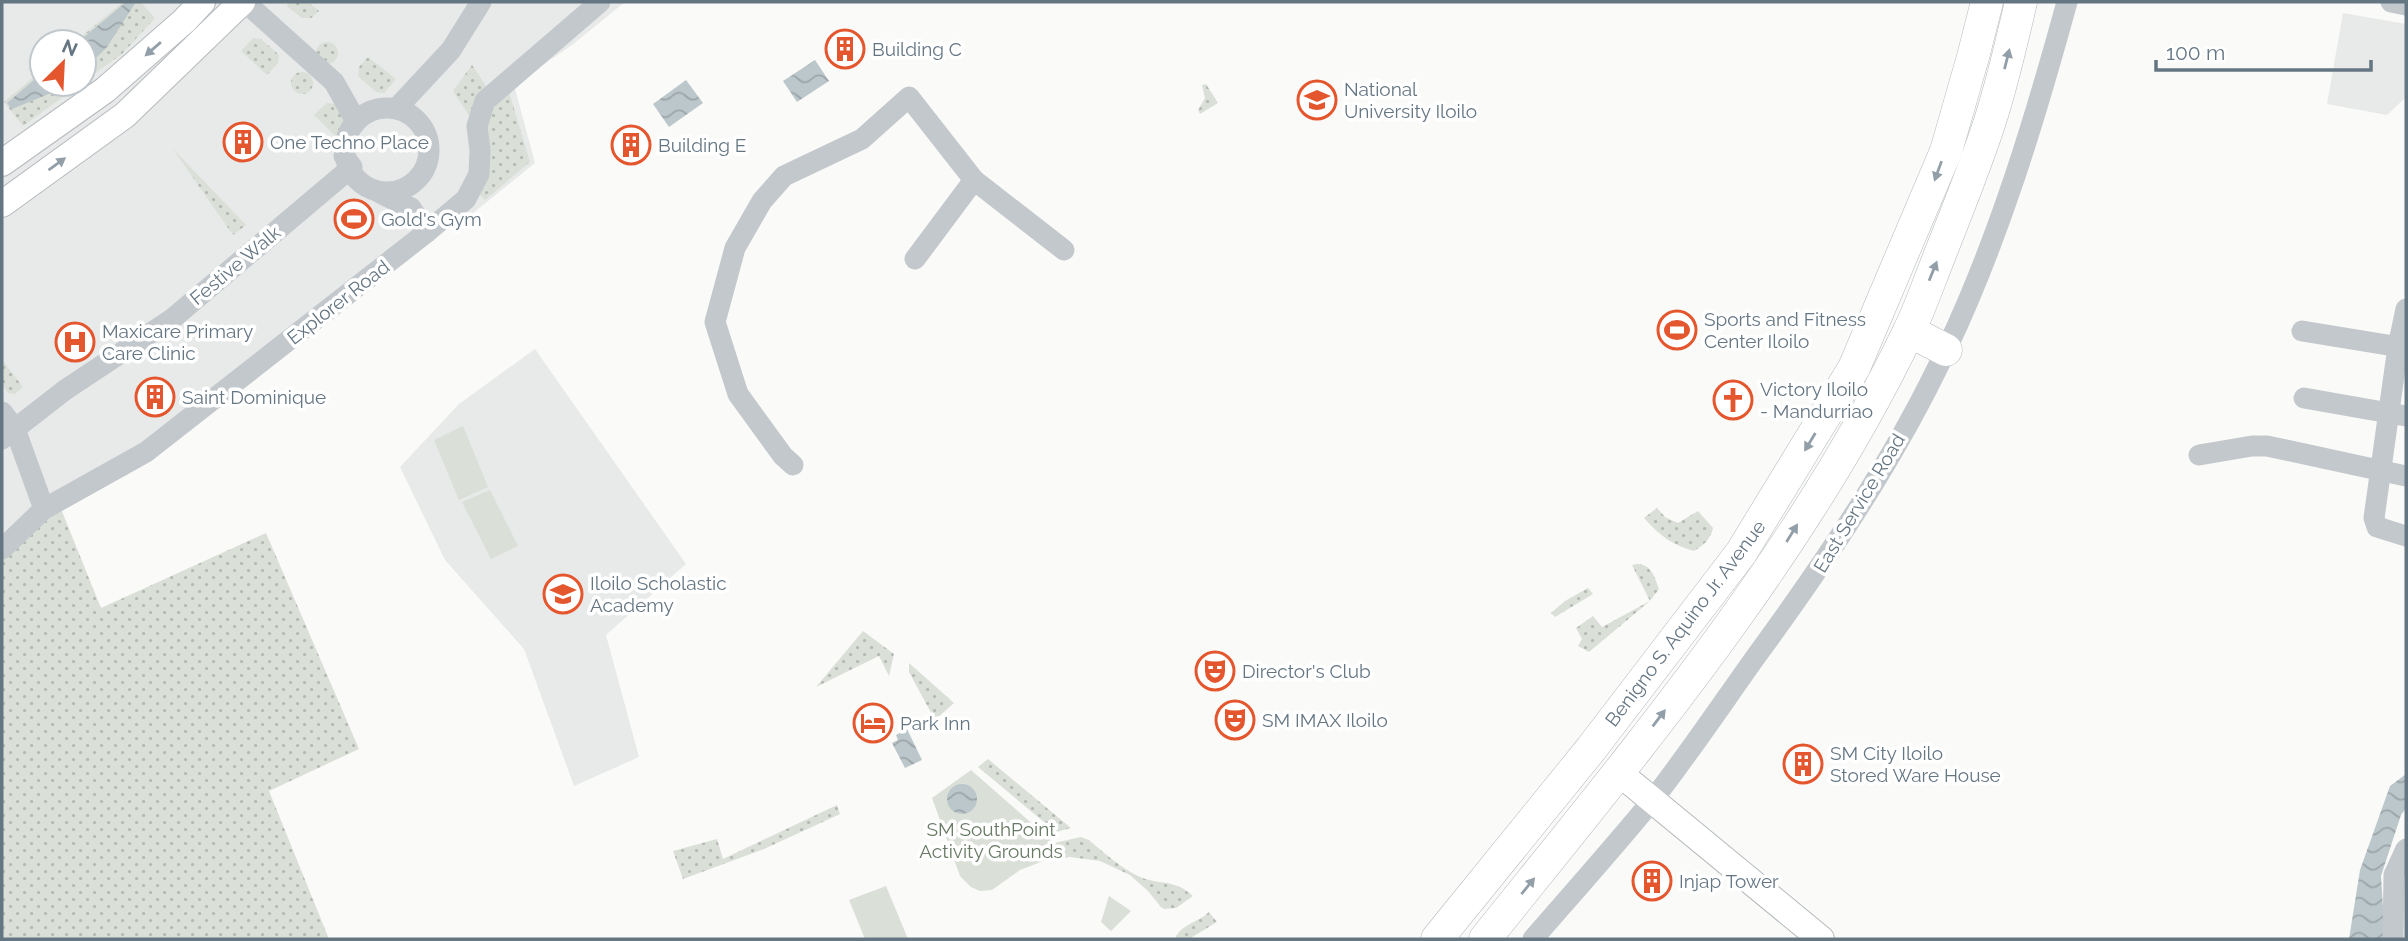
<svg xmlns="http://www.w3.org/2000/svg" width="2408" height="941" font-family="Raleway,sans-serif">
<style>
.built{fill:#e8e9e9;fill-rule:evenodd}
.grass{fill:url(#grass-dots)}
.park{fill:#dadfd7}
.water{fill:url(#water-waves)}
.lines{fill:none;stroke-linecap:round;stroke-linejoin:round}
.major-casing{stroke:#b5babe;stroke-width:28}
.highway-casing{stroke:#b4b9bd;stroke-width:33}
.minor{stroke:#c3c8cc;stroke-width:21}
.major{stroke:#fff;stroke-width:26}
.highway{stroke:#fff;stroke-width:32}
.oneway{fill:#939fa8}
.labels{text-anchor:middle;dominant-baseline:central;stroke-width:7;stroke-linejoin:round;paint-order:stroke}
.poi-label{font-size:19px;fill:#657683;stroke:#fff;text-anchor:start}
.street-label{font-size:19px;fill:#657683;stroke:#fff}
.park-label{font-size:19px;fill:#687a64;stroke:#fff}
</style>
<defs>
<pattern id="grass-dots" width="8" height="8" patternUnits="userSpaceOnUse" patternTransform="scale(1.75)"><rect width="8" height="8" fill="#dadfd7"/><path d="M2 2h.1M6 6h.1" fill="none" stroke="#b4b9b4" stroke-width="1.8" stroke-linecap="round"/></pattern>
<pattern id="water-waves" width="16" height="10" patternUnits="userSpaceOnUse" patternTransform="scale(1.75)"><rect width="16" height="10" fill="#bbc7cb"/><path d="M0 5q4-4 8 0t8 0" fill="none" stroke="#9ca6aa"/></pattern>
</defs>
<rect width="100%" height="100%" fill="#fafaf8"/>
<g class="built">
<path d="M2 2H625L572 45 514 85 535 163 461 223 425 240 51 514 2 557ZM42 42H84V84H42Z"/>
<polygon points="2343,13 2406,24 2406,97 2387,115 2327,104"/>
<polygon points="535,349 686,564 606,635 639,757 574,786 524,649 445,560 400,467 459,404"/>
</g>
<g class="grass">
<polygon points="123,2 140,2 155,18 122,54 84,81 84,42 75,42"/>
<polygon points="288,2 308,2 319,11 311,18 302,18 287,6"/>
<polygon points="253,38 261,39 279,55 278,63 267,75 241,51"/>
<circle cx="327" cy="53" r="11"/>
<polygon points="368,57 396,79 384,93 376,92 358,76 359,67"/>
<polygon points="472,65 486,86 470,117 453,91"/>
<polygon points="42,70 42,84 81,84 23,126 4,102"/>
<circle cx="302" cy="83" r="11"/>
<polygon points="1206,84 1218,103 1200,114 1198,110 1205,98 1202,85"/>
<path d="M509 92 530 162 485 200 480 195C498 154 468 126 509 92Z"/>
<polygon points="327,103 335,104 350,129 339,140 314,115"/>
<polygon points="173,149 246,225 233,235"/>
<polygon points="3,361 23,387 15,394 8,393 2,385"/>
<path d="M1657 508 1665 517 1678 523 1698 511 1713 528C1710 540 1704 545 1694 551 1672 545 1659 535 1644 518Z"/>
<polygon points="61,509 101,608 266,533 359,749 269,791 329,939 2,939 2,557"/>
<path d="M1637 564C1652 565 1654 576 1659 589L1650 601 1589 652 1578 646 1582 639 1576 628 1593 616 1602 627 1650 601 1632 565Z"/>
<polygon points="1588,588 1593,594 1555,617 1551,613 1565,601"/>
<polygon points="863,631 894,654 889,676 879,656 816,687"/>
<polygon points="909,663 954,703 935,720 909,672"/>
<polygon points="988,759 1071,828 1056,832 978,767"/>
<polygon points="837,805 840,814 764,849 683,879 673,851 717,839 723,859"/>
<path d="M1081 837 1089 840C1104 853 1120 867 1138 876 1159 886 1174 878 1193 896L1176 908 1164 909 1161 907 1148 891 1130 875 1100 861 1070 857 1054 843Z"/>
<path d="M1209 912 1217 922 1189 939H1177L1176 936C1183 924 1199 922 1209 912Z"/>
</g>
<g class="park">
<polygon points="463,426 488,487 459,500 434,440"/>
<polygon points="490,490 518,546 491,559 462,502"/>
<polygon points="971,770 1070,857 1043,861 1020,870 992,890 980,891 971,887 960,876 932,798"/>
<polygon points="886,886 908,939 865,939 849,900"/>
<polygon points="1109,896 1131,911 1111,931 1101,922"/>
</g>
<g class="water">
<polygon points="126,2 136,2 107,47 84,70 84,42 78,42"/>
<polygon points="815,60 829,81 797,102 783,81"/>
<polygon points="42,73 42,84 64,84 51,93 12,109 7,103"/>
<polygon points="686,80 703,103 669,127 653,104"/>
<polygon points="907,729 922,760 905,768 892,743 898,740 896,735"/>
<polygon points="2406,774 2406,808 2401,815 2381,876 2385,939 2349,939 2360,870 2390,786"/>
<circle cx="962" cy="799" r="15"/>
</g>
<g class="lines">
<defs>
<g id="major">
<polyline points="2,163 105,90 184,21 202,2"/>
<polyline points="2,204 125,115 242,2"/>
<polyline points="1618,772 1821,939"/>
</g>
<g id="highway">
<polyline points="1909,331 1946,350"/>
<polyline points="1437,939 1591,749 1741,553 1854,368 1946,151 1973,57 1987,2"/>
<path d="M1485 939C1637 749 1802 554 1908 333 1920 309 1929 282 1939 257 1957 211 1976 165 1991 118 2003 80 2012 41 2021 2"/>
</g>
</defs>
<use href="#major" class="major-casing"/>
<use href="#highway" class="highway-casing"/>
<g class="minor">
<polyline points="245,2 334,82 356,121"/>
<polyline points="2391,2 2406,5"/>
<circle cx="387" cy="150" r="42"/>
<polyline points="396,109 451,50 481,2"/>
<polyline points="380,193 411,208 427,232"/>
<polyline points="915,259 974,180"/>
<polyline points="2406,309 2398,347 2374,518 2377,527 2406,536"/>
<polyline points="2302,331 2406,348"/>
<polyline points="2304,398 2406,416"/>
<polyline points="2,412 15,429 44,509"/>
<polyline points="2,439 65,390 172,319 352,167 344,156"/>
<polyline points="2199,455 2252,446 2267,446 2406,476"/>
<polyline points="793,465 783,456 738,394 715,322 735,248 762,201 784,176 862,139 909,97 974,180 1064,250"/>
<polyline points="2,549 44,509 146,452 427,232 466,199 479,174 480,150 477,126 485,101 600,2"/>
<path d="M1533 939C1573 893 1613 848 1651 802 1688 755 1722 704 1757 655 1828 558 1896 457 1947 348 1999 238 2035 119 2067 2"/>
<polyline points="2393,939 2394,875 2406,849"/>
</g>
<use href="#major" class="major"/>
<use href="#highway" class="highway"/>
</g>
<defs><path id="oneway-solid" d="M-6-.8H1V-3.2L6.5 0L1 3.2V.8H-6Z" transform="scale(1.75)"/></defs>
<g class="oneway">
<use href="#oneway-solid" transform="translate(153 49) rotate(139)"/>
<use href="#oneway-solid" transform="translate(2007 59) rotate(-76)"/>
<use href="#oneway-solid" transform="translate(57 164) rotate(-36)"/>
<use href="#oneway-solid" transform="translate(1938 171) rotate(110)"/>
<use href="#oneway-solid" transform="translate(1933 271) rotate(-68)"/>
<use href="#oneway-solid" transform="translate(1810 442) rotate(121)"/>
<use href="#oneway-solid" transform="translate(1792 533) rotate(-58)"/>
<use href="#oneway-solid" transform="translate(1659 718) rotate(-53)"/>
<use href="#oneway-solid" transform="translate(1528 886) rotate(-51)"/>
</g>
<defs>
<symbol id="building-ring" viewBox="-11 -11 22 22"><circle r="9.5" fill="#fff" stroke="#e4572e" stroke-width="1.5"/><path d="M-4-6H4V6H1V3H-1V6H-4ZM-2.5-4.3h1.7v1.8h-1.7ZM.8-4.3h1.7v1.8H.8ZM-2.5-1h1.7V.8h-1.7ZM.8-1h1.7V.8H.8Z" fill="#e4572e"/></symbol>
<symbol id="university-ring" viewBox="-11 -11 22 22"><circle r="9.5" fill="#fff" stroke="#e4572e" stroke-width="1.5"/><path d="M0-5L7-2L0 1L-7-2ZM-4 1L0 2.5L4 1V4Q0 6-4 4Z" fill="#e4572e"/></symbol>
<symbol id="stadium-ring" viewBox="-11 -11 22 22"><circle r="9.5" fill="#fff" stroke="#e4572e" stroke-width="1.5"/><path d="M0-5a6.5 5 0 1 0 0 10a6.5 5 0 1 0 0-10ZM-3.5-1.8h7v3.6h-7Z" fill="#e4572e"/></symbol>
<symbol id="hospital-ring" viewBox="-11 -11 22 22"><circle r="9.5" fill="#fff" stroke="#e4572e" stroke-width="1.5"/><path d="M-5-5h3v3.5h4V-5h3V5h-3V1.5h-4V5h-3Z" fill="#e4572e"/></symbol>
<symbol id="church-ring" viewBox="-11 -11 22 22"><circle r="9.5" fill="#fff" stroke="#e4572e" stroke-width="1.5"/><path d="M-1.2-6h2.4v3.5h3.3v2.4h-3.3V6h-2.4V-.1h-3.3v-2.4h3.3Z" fill="#e4572e"/></symbol>
<symbol id="school-ring" viewBox="-11 -11 22 22"><circle r="9.5" fill="#fff" stroke="#e4572e" stroke-width="1.5"/><path d="M0-5L7-2L0 1L-7-2ZM-4 1L0 2.5L4 1V4Q0 6-4 4Z" fill="#e4572e"/></symbol>
<symbol id="theatre-ring" viewBox="-11 -11 22 22"><circle r="9.5" fill="#fff" stroke="#e4572e" stroke-width="1.5"/><path d="M-5-5.5Q0-4 5-5.5V0Q5 5 0 6Q-5 5-5 0ZM-3.3-2.5H-1v1.5H-3.3ZM1-2.5H3.3v1.5H1ZM-2.8 1Q0 5.5 2.8 1Z" fill="#e4572e"/></symbol>
<symbol id="hotel-ring" viewBox="-11 -11 22 22"><circle r="9.5" fill="#fff" stroke="#e4572e" stroke-width="1.5"/><path d="M-6-4.5h1.5V1H6V5H4.5V3h-9V5H-6ZM-4 0a1.8 1.8 0 1 1 3.6 0ZM.5 0V-2.5h3Q6-2.5 6 0Z" fill="#e4572e"/></symbol>
</defs>
<g fill-rule="evenodd">
<use href="#building-ring" x="823" y="27" width="44" height="44"/>
<use href="#university-ring" x="1295" y="78" width="44" height="44"/>
<use href="#building-ring" x="221" y="120" width="44" height="44"/>
<use href="#building-ring" x="609" y="123" width="44" height="44"/>
<use href="#stadium-ring" x="332" y="197" width="44" height="44"/>
<use href="#stadium-ring" x="1655" y="308" width="44" height="44"/>
<use href="#hospital-ring" x="53" y="320" width="44" height="44"/>
<use href="#building-ring" x="133" y="375" width="44" height="44"/>
<use href="#church-ring" x="1711" y="378" width="44" height="44"/>
<use href="#school-ring" x="541" y="572" width="44" height="44"/>
<use href="#theatre-ring" x="1193" y="649" width="44" height="44"/>
<use href="#theatre-ring" x="1213" y="698" width="44" height="44"/>
<use href="#hotel-ring" x="851" y="701" width="44" height="44"/>
<use href="#building-ring" x="1781" y="742" width="44" height="44"/>
<use href="#building-ring" x="1630" y="859" width="44" height="44"/>
</g>
<g class="labels">
<g class="poi-label">
<text x="872" y="49">Building C</text>
<text x="1344" y="89">National<tspan x="1344" dy="22">University Iloilo</tspan></text>
<text x="270" y="142">One Techno Place</text>
<text x="658" y="145">Building E</text>
<text x="381" y="219">Gold's Gym</text>
<text x="1704" y="319">Sports and Fitness<tspan x="1704" dy="22">Center Iloilo</tspan></text>
<text x="102" y="331">Maxicare Primary<tspan x="102" dy="22">Care Clinic</tspan></text>
<text x="1760" y="389">Victory Iloilo<tspan x="1760" dy="22">- Mandurriao</tspan></text>
<text x="182" y="397">Saint Dominique</text>
<text x="590" y="583">Iloilo Scholastic<tspan x="590" dy="22">Academy</tspan></text>
<text x="1242" y="671">Director's Club</text>
<text x="1262" y="720">SM IMAX Iloilo</text>
<text x="900" y="723">Park Inn</text>
<text x="1830" y="753">SM City Iloilo<tspan x="1830" dy="22">Stored Ware House</tspan></text>
<text x="1679" y="881">Injap Tower</text>
</g>
<g class="street-label">
<text transform="translate(235 265) rotate(-40)">Festive Walk</text>
<text transform="translate(338 302) rotate(-38)">Explorer Road</text>
<text transform="translate(1859 503) rotate(-59)">East Service Road</text>
<text transform="translate(1685 623) rotate(-53)">Benigno S. Aquino Jr. Avenue</text>
</g>
<g class="park-label">
<text x="991" y="829">SM SouthPoint<tspan x="991" dy="22">Activity Grounds</tspan></text>
</g>
</g>
<rect width="2408" height="941" fill="none" stroke="#657683" stroke-width="7"/>
<g transform="translate(63 63) rotate(24)"><circle r="33" fill="#ffffff" stroke="#c1c8cd" stroke-width="2"/>
<path d="M0-5L12 26L0 18L-12 26Z" fill="#e4572e"/>
<text y="-10" font-size="19" font-weight="bold" text-anchor="middle" fill="#657683">N</text>
</g>
<path d="M2156 60v10h215v-10" fill="none" stroke="#657683" stroke-width="3.5"/>
<text x="2166" y="60" font-size="21" fill="#657683" stroke="#ffffff" stroke-width="5" paint-order="stroke">100 m</text>
</svg>
